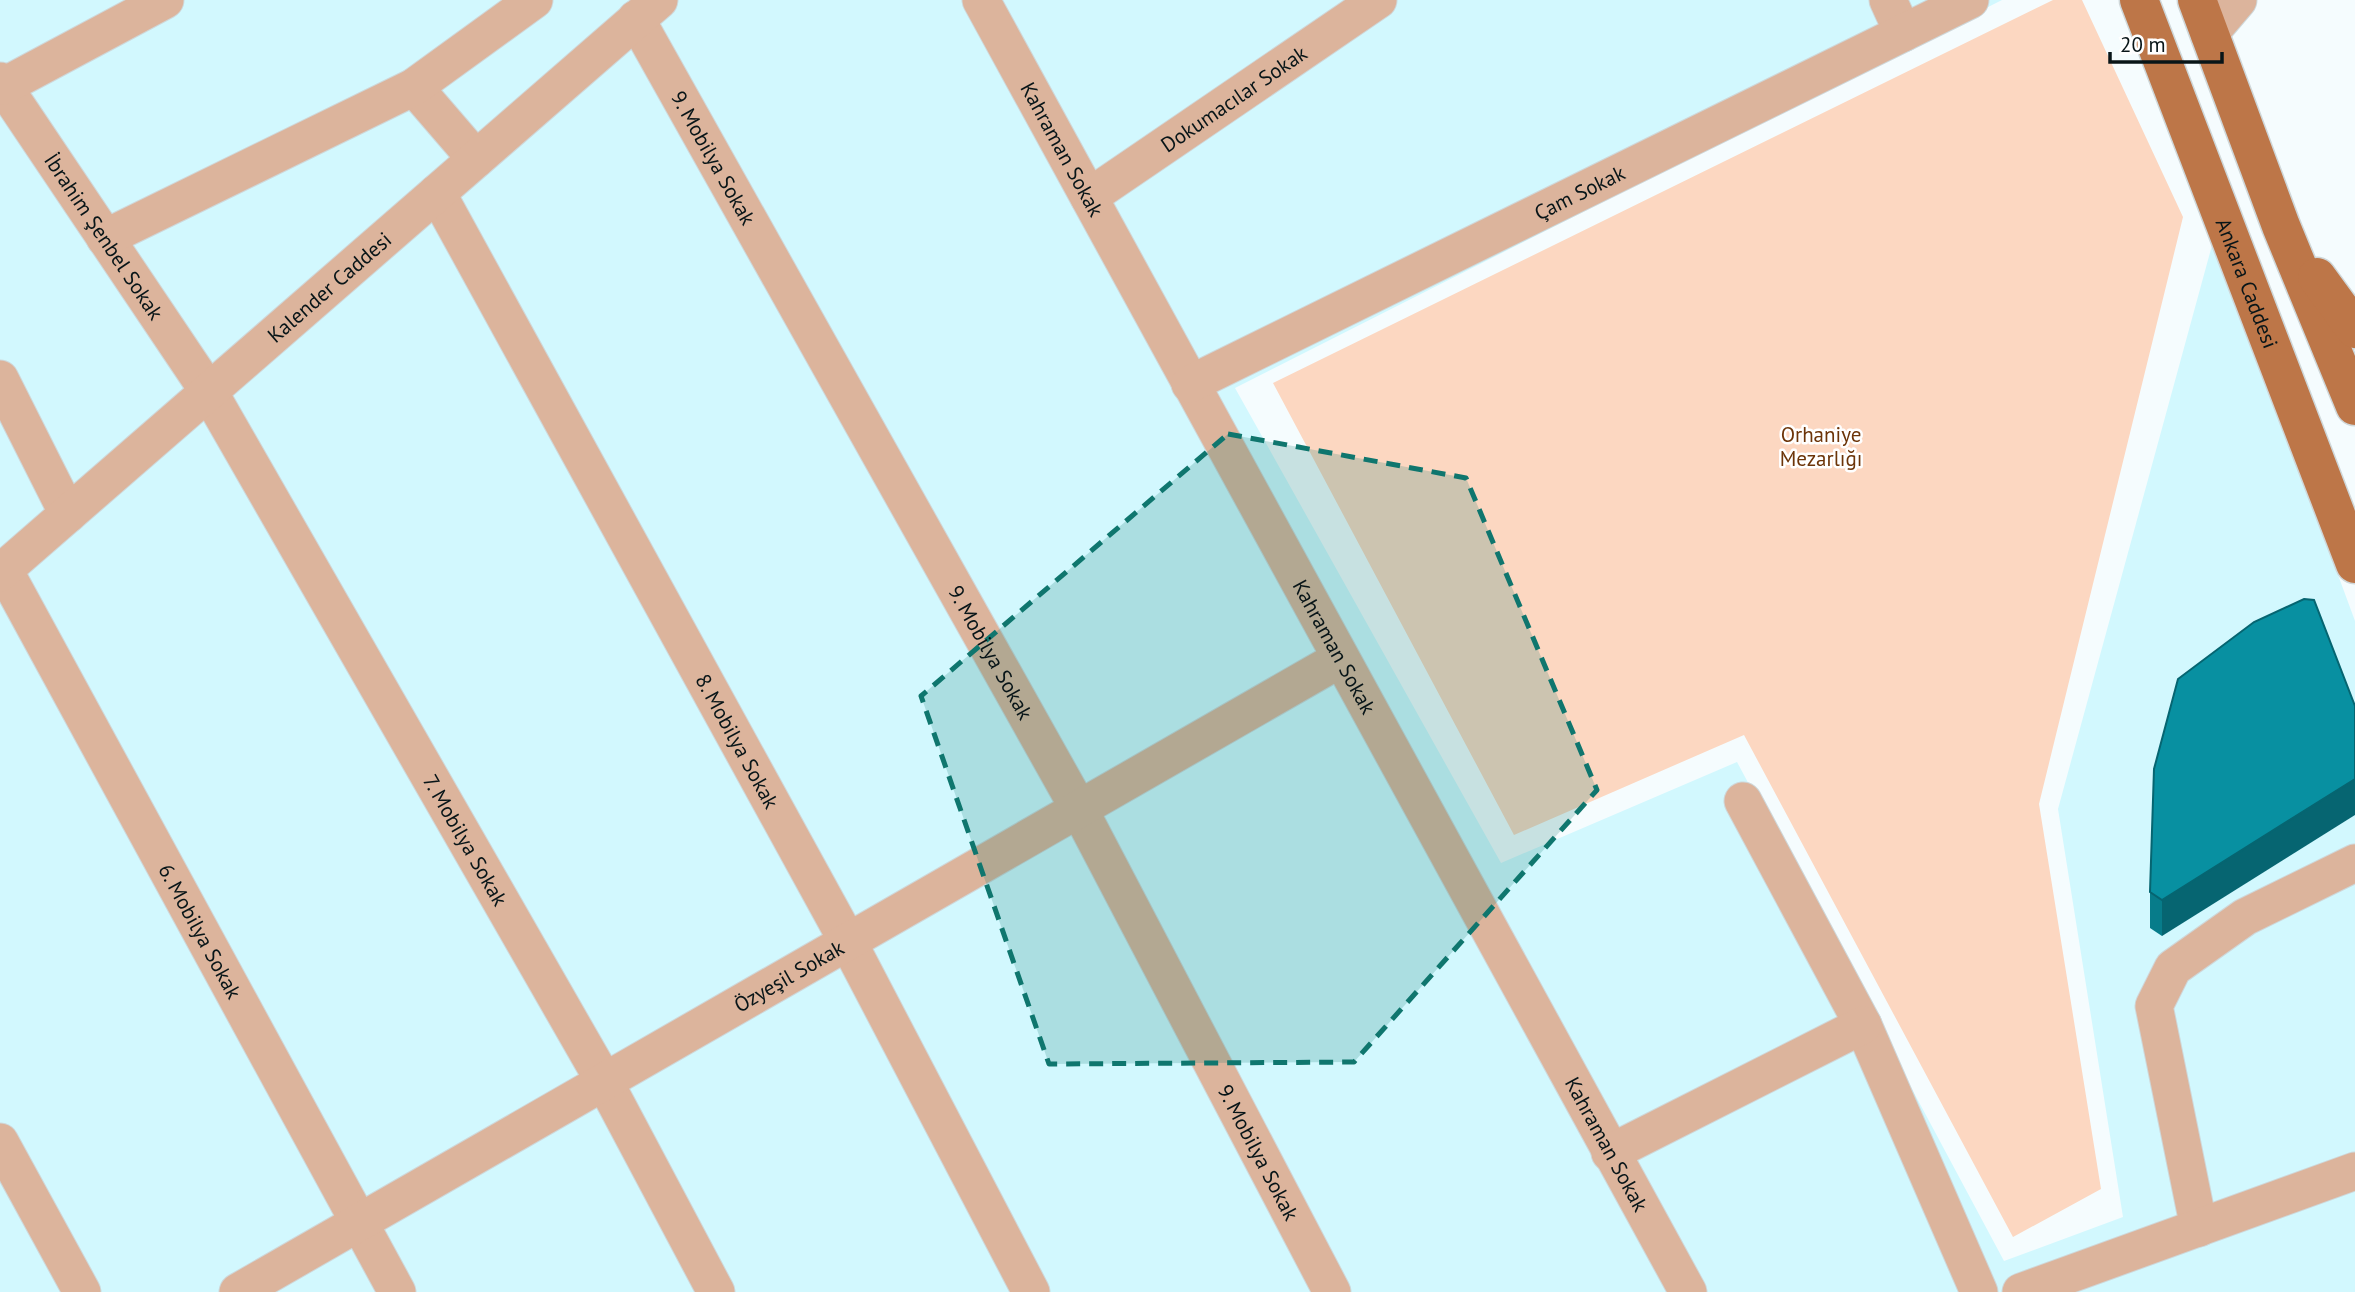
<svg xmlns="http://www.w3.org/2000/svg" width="2355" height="1292" font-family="'PT Sans',sans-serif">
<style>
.built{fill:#d2f8fe}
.green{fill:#fcd7c1}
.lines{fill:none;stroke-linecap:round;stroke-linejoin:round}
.minor-casing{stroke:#cfd7d9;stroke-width:39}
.major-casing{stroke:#cfd7d9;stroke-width:41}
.minor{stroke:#dcb49c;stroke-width:37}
.major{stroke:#bd7648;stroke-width:38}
.wall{fill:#077c8a}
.shaded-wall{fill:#066571}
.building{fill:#0890a1;stroke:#066571;stroke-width:2}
.marked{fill:#0f766e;fill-opacity:0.2;stroke:#0f766e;stroke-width:5;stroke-dasharray:14 9;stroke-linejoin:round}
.labels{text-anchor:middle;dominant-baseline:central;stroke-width:5;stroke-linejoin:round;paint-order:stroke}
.street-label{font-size:21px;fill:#081518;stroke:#fff}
.park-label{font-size:21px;fill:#6c3408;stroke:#fff}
</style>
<rect width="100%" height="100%" fill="#f5fcfe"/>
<polygon class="built" points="0,0 2002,0 1235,388 1501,863 1737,762 2004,1261 2123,1217 2058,809 2214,238 2355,621 2355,1292 0,1292"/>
<polygon class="green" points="2053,0 2082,0 2183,217 2039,804 2101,1189 2013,1237 1744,735 1514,835 1273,383"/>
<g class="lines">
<defs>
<g id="minor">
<path id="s1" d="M981 0 1688 1292"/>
<polyline points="1888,0 1903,33"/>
<path id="s2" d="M636 19 1079 809 1332 1292"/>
<polyline points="2209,34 2238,0"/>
<path id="s3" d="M0 81 209 392 604 1081 716 1292"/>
<polyline points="4,86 165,0"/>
<polyline points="414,87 476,159"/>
<path id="s4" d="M437 193 848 942 1031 1292"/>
<path id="s5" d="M1089 197 1378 0"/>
<polyline points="105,238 414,87 534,0"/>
<polyline points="0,379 68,514"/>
<path id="s6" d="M1190 384 1970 0"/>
<path id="s7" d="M4 570 397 1292"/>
<path id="s8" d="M0 573 659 0"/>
<polyline points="1743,801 1863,1025 1979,1292"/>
<polyline points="0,1142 82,1292"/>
<polyline points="1610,1153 1863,1025"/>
<polyline points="2199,1228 2154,1006 2173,968 2245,917 2355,863"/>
<path id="s9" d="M238 1292 1340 659"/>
<polyline points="2021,1292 2355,1171"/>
</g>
<g id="major">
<path id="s10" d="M2139 0 2355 564"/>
<polyline points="2197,0 2281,226 2355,406"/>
<polyline points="2317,277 2355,329"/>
</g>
</defs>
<use href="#minor" class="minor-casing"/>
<use href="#major" class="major-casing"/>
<use href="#minor" class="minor"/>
<use href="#major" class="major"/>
</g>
<polygon class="wall" points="2304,599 2162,936 2150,928 2150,892"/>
<polygon class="shaded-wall" points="2355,779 2355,815 2162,936 2162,900"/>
<polygon class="building" points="2304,599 2314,600 2355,706 2355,779 2162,900 2150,892 2154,769 2178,679 2254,622"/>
<path class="marked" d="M1228 434 1466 478 1597 790 1354 1062 1049 1064 921 696Z"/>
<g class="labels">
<g class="street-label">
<text stroke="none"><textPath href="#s5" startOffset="175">Dokumacılar Sokak</textPath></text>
<text stroke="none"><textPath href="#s1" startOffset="170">Kahraman Sokak</textPath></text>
<text stroke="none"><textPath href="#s2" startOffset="159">9. Mobilya Sokak</textPath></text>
<text stroke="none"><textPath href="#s6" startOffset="434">Çam Sokak</textPath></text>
<text stroke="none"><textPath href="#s3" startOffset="187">İbrahim Şenbel Sokak</textPath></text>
<text stroke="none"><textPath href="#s10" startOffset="303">Ankara Caddesi</textPath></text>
<text stroke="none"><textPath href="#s8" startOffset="436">Kalender Caddesi</textPath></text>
<text stroke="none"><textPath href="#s1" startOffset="737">Kahraman Sokak</textPath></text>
<text stroke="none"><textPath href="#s2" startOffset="726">9. Mobilya Sokak</textPath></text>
<text stroke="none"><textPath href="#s4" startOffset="625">8. Mobilya Sokak</textPath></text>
<text stroke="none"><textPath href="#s3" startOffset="891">7. Mobilya Sokak</textPath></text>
<text stroke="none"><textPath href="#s7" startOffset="411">6. Mobilya Sokak</textPath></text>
<text stroke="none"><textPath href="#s9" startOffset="635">Özyeşil Sokak</textPath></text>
<text stroke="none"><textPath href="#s1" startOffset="1304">Kahraman Sokak</textPath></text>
<text stroke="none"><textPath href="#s2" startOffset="1293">9. Mobilya Sokak</textPath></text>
</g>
<g class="park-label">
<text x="1821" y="434">Orhaniye<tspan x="1821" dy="24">Mezarlığı</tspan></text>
</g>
</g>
<path d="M2110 52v10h112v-10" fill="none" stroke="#081518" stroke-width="3.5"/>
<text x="2120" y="52" font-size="21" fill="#081518" stroke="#ffffff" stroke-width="5" paint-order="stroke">20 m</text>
</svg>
